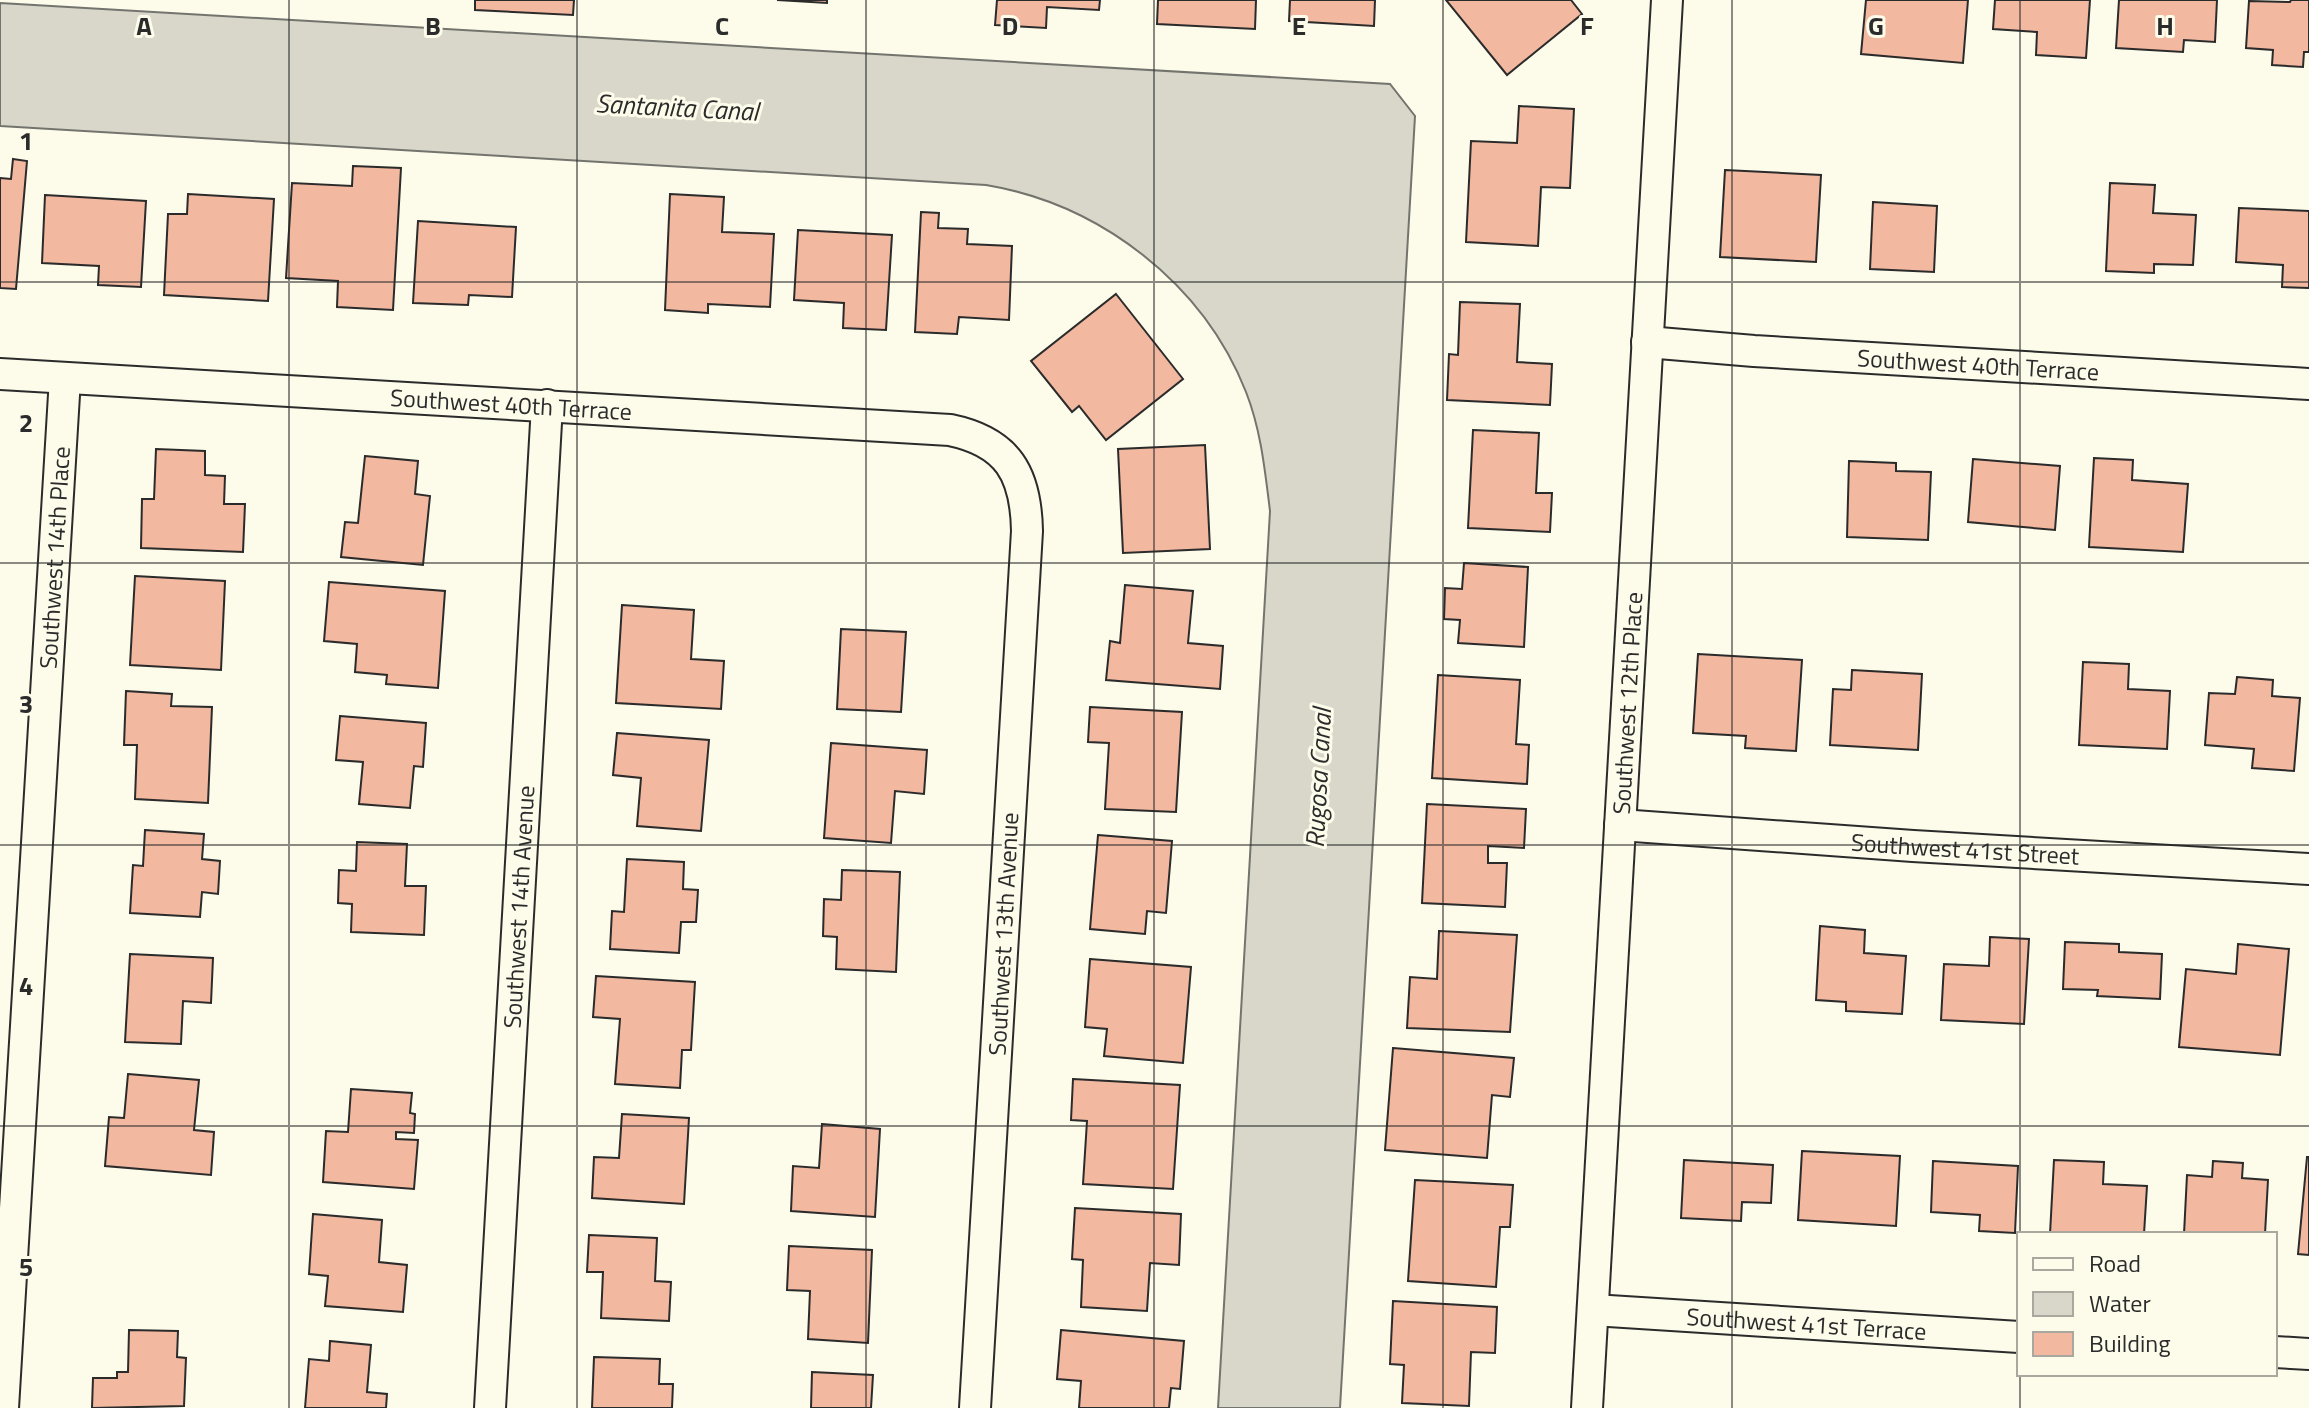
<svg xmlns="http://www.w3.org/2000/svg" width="2309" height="1408" font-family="'Titillium Web',sans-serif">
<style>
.water{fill:#d8d7c9;stroke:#74746e;stroke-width:2}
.building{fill:#f2b8a0;stroke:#2b2b2b;stroke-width:2}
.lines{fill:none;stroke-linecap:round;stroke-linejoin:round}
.street-casing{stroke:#2b2b2b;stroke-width:34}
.street{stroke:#fdfbea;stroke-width:30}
.grid{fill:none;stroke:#2b2b2b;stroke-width:2;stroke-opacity:0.55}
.labels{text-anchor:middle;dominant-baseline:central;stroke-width:6;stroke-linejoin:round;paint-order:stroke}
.street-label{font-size:24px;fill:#2b2b2b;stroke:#fdfbea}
.water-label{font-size:26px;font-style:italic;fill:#2b2b2b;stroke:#fdfbea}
.grid-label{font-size:26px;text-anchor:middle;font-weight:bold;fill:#2b2b2b;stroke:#fdfbea;stroke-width:6;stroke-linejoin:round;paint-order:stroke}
</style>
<rect width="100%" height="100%" fill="#fdfbea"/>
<path class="water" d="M0 3 1390 84 1415 116 1340 1408H1218L1270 511C1265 471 1261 430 1246 392 1203 283 1100 204 986 185L0 126Z"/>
<g class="building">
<polygon points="475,0 574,0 573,15 475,10"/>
<polygon points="777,0 827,0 827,3"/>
<polygon points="997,0 1100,0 1099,10 1047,7 1046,28 995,25"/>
<polygon points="1158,0 1256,0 1255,29 1157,24"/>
<polygon points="1290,0 1375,0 1374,26 1289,21"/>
<polygon points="1446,0 1571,0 1582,14 1507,75"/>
<polygon points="1866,0 1968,0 1963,63 1861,54"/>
<polygon points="1995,0 2090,0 2086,58 2036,55 2037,32 1993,29"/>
<polygon points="2119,0 2217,0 2215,42 2184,40 2183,52 2116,48"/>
<polygon points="2291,0 2309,0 2309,52 2304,52 2303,67 2272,65 2273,50 2246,48 2249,1 2290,2"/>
<polygon points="1519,106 1574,109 1570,188 1541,187 1538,246 1466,242 1471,141 1517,143"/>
<polygon points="13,159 27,161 16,289 0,288 0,178 11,179"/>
<polygon points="353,166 401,168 393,310 337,307 338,281 286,278 292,183 352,186"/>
<polygon points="1725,170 1821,175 1816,262 1720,257"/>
<polygon points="2110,183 2155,185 2153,213 2196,215 2193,265 2154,264 2154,273 2106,271"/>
<polygon points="188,194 274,199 268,301 164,295 168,214 187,214"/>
<polygon points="670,194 724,197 722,232 774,234 770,307 708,304 708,313 665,310"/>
<polygon points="45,195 146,201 141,287 98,285 99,266 42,263"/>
<polygon points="1873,202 1937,206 1934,272 1870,269"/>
<polygon points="2239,208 2309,211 2309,288 2282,287 2283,265 2236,262"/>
<polygon points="921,212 939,213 938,228 968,229 967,244 1012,246 1009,320 959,317 957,334 915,332"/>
<polygon points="418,221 516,227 512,297 469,295 468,305 413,303"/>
<polygon points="798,230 892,235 886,330 843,328 844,303 794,300"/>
<polygon points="1116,294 1183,379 1106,440 1079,406 1072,412 1031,361"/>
<polygon points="1460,302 1520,304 1517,362 1552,364 1550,405 1447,400 1449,354 1458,355"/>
<polygon points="1473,430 1539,433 1536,493 1552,493 1550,532 1468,528"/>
<polygon points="1205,445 1210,549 1123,553 1118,449"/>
<polygon points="156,449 205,451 205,475 225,476 224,504 245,504 243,552 141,548 142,499 154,499"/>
<polygon points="365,456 418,461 415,494 430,496 423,565 341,557 345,522 358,523"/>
<polygon points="2094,458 2133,460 2132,480 2188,484 2183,552 2089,547"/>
<polygon points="1973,459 2060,466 2055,530 1968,522"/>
<polygon points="1849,461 1896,463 1896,471 1931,472 1928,540 1847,537"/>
<polygon points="1464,563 1528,567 1524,647 1458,643 1460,620 1444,619 1445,588 1462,589"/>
<polygon points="135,576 225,581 221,670 130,665"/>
<polygon points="329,582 445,591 438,688 386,684 387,675 355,672 357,644 324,641"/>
<polygon points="1125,585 1193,591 1188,643 1223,646 1220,689 1106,680 1110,641 1120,643"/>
<polygon points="622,605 694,610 691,659 724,661 721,709 616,703"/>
<polygon points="841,629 906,632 901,712 837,709"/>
<polygon points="1698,654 1802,660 1796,751 1745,748 1746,736 1693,733"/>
<polygon points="2083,662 2129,664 2128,689 2170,691 2167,749 2079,745"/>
<polygon points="1852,670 1922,674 1918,750 1830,745 1833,689 1851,690"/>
<polygon points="1438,675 1520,680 1516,744 1529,745 1527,784 1432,778"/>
<polygon points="2237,677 2273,680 2272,696 2300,698 2294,771 2252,768 2254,749 2205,745 2209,693 2235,694"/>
<polygon points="126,691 172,694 171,706 212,707 208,803 135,799 137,745 124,745"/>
<polygon points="1090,707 1182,712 1176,812 1105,809 1109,743 1088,742"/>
<polygon points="340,716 426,723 423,767 414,766 410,808 359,804 363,762 336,760"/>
<polygon points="617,733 709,740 701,831 637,826 641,778 613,775"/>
<polygon points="831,743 927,750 924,794 895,791 891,843 824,838"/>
<polygon points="1427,804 1526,809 1524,848 1488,846 1488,863 1507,863 1505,907 1422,903"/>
<polygon points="145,830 204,834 202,859 220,861 218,894 202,892 200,917 130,913 133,865 143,866"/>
<polygon points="1098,835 1172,841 1166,913 1147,911 1145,934 1090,929"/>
<polygon points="357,842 407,844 405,886 426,886 424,935 351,932 352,904 338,903 339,870 356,871"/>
<polygon points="627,859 684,862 683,889 698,890 696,922 681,922 679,953 610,949 612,911 624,912"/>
<polygon points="842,870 900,872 896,972 836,969 837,937 823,936 824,899 841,900"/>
<polygon points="1820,926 1865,930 1864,953 1906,956 1902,1014 1846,1011 1846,1002 1816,1000"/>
<polygon points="1439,931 1517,935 1510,1032 1407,1028 1410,977 1437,979"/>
<polygon points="1990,937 2029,939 2024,1024 1941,1020 1944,964 1989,966"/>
<polygon points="2065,942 2119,944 2119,952 2162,954 2160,999 2097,996 2098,990 2063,989"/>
<polygon points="2238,944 2289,949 2280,1055 2179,1047 2186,969 2236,974"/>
<polygon points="130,954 213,958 211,1003 183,1001 181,1044 125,1042"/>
<polygon points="1090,959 1191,967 1183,1063 1104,1056 1107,1029 1085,1027"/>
<polygon points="596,976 695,982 691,1050 682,1050 680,1088 615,1084 620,1019 593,1017"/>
<polygon points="1393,1048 1514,1058 1510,1097 1492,1095 1487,1158 1385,1150"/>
<polygon points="128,1074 199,1080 194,1130 214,1132 211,1175 105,1166 109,1117 124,1118"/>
<polygon points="1073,1079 1180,1085 1173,1189 1083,1184 1087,1121 1071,1120"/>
<polygon points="351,1089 412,1093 410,1113 415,1114 414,1133 396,1132 396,1139 418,1140 414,1189 323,1182 326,1131 348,1132"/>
<polygon points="622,1114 689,1118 684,1204 592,1198 594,1157 619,1158"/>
<polygon points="822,1124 880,1129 875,1217 791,1211 793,1166 819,1168"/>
<polygon points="1802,1151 1900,1156 1896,1226 1798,1220"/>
<polygon points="2307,1157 2309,1157 2309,1255 2298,1254"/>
<polygon points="1684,1160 1773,1165 1771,1203 1742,1202 1741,1221 1681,1218"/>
<polygon points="2054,1160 2104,1162 2103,1184 2147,1186 2144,1234 2050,1234"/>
<polygon points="1933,1161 2018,1166 2015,1233 1979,1231 1980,1215 1931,1212"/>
<polygon points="2213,1161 2243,1163 2242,1178 2268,1180 2265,1234 2184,1234 2187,1175 2212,1177"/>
<polygon points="1415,1180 1513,1185 1510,1227 1500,1227 1496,1287 1408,1281"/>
<polygon points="1075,1208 1181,1214 1179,1265 1150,1263 1147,1311 1081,1307 1083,1260 1072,1259"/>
<polygon points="313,1214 382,1220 379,1262 407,1265 403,1312 325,1306 328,1276 309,1274"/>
<polygon points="589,1235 657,1238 655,1281 671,1282 669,1321 601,1318 603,1272 587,1272"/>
<polygon points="789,1246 872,1250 868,1343 808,1339 810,1291 787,1290"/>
<polygon points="1393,1301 1497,1307 1495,1353 1471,1352 1469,1406 1402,1403 1404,1365 1390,1364"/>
<polygon points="129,1330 178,1331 177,1357 186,1358 184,1406 92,1408 93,1378 117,1378 117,1372 128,1372"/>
<polygon points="1061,1330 1184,1341 1180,1389 1171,1388 1169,1408 1079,1408 1081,1381 1057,1379"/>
<polygon points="330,1341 371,1345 367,1392 387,1394 386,1408 305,1408 309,1359 329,1361"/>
<polygon points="594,1357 660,1359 659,1384 673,1384 672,1408 592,1408"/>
<polygon points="812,1372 873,1375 871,1408 811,1408"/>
</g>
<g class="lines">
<defs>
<g id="street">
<path id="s1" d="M1647 342 1754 351 2309 384"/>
<path id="s2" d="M0 374 950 430C1008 442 1026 474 1027 531L975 1408"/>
<path id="s3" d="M1620 825 1913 846 2309 869"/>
<path id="s4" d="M1593 1310 2019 1337"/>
<polyline points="2275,1352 2309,1354"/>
<path id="s5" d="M3 1408 65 378"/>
<path id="s6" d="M490 1408 547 405"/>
<path id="s7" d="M1587 1408 1667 0"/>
</g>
</defs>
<use href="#street" class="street-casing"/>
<use href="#street" class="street"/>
</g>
<path class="grid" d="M289 0V1408M577 0V1408M866 0V1408M1154 0V1408M1443 0V1408M1732 0V1408M2020 0V1234M0 282H2309M0 563H2309M0 845H2309M0 1126H2309M2020 1374V1408"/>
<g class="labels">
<g class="street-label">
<text stroke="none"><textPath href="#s1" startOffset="332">Southwest 40th Terrace</textPath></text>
<text stroke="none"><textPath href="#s2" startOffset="512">Southwest 40th Terrace</textPath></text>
<text stroke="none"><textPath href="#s5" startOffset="852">Southwest 14th Place</textPath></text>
<text stroke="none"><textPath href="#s7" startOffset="706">Southwest 12th Place</textPath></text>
<text stroke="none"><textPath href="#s3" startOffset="346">Southwest 41st Street</textPath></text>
<text stroke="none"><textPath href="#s6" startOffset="502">Southwest 14th Avenue</textPath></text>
<text transform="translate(1003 934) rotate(-87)">Southwest 13th Avenue</text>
<text stroke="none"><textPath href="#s4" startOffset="214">Southwest 41st Terrace</textPath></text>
</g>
<g class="water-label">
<text transform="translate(677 107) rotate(3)">Santanita Canal</text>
<text transform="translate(1318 778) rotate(-87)">Rugosa Canal</text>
</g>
</g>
<g class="grid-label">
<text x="144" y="35">A</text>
<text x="433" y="35">B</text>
<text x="722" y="35">C</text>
<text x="1010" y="35">D</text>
<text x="1299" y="35">E</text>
<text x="1587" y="35">F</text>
<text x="1876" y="35">G</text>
<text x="2165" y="35">H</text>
<text x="26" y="150">1</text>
<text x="26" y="432">2</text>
<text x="26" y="713">3</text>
<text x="26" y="995">4</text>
<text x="26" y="1276">5</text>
</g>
<rect x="2017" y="1232" width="260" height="144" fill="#fdfbea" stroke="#a9a89e" stroke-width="2"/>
<rect x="2033" y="1258" width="40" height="12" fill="#fdfbea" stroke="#a9a89e" stroke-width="2"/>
<text x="2089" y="1272" font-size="24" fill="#2b2b2b">Road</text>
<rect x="2033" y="1292" width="40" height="24" fill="#d8d7c9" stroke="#a9a89e" stroke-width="2"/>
<text x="2089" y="1312" font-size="24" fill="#2b2b2b">Water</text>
<rect x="2033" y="1332" width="40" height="24" fill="#f2b8a0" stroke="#a9a89e" stroke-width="2"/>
<text x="2089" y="1352" font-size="24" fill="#2b2b2b">Building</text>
</svg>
